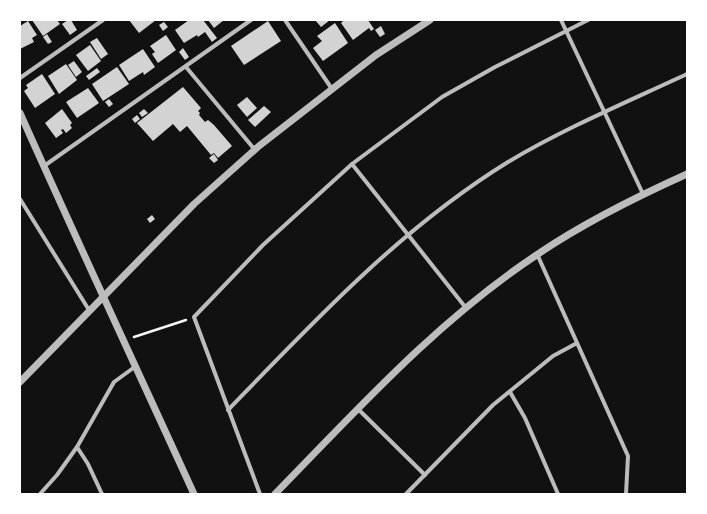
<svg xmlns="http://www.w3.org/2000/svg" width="707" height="514" font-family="Ubuntu,sans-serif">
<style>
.building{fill:#d3d3d3}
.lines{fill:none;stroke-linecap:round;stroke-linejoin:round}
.path{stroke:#f5f5f5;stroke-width:2.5}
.minor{stroke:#bcbcbc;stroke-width:4}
.tertiary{stroke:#bcbcbc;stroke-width:7}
</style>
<rect width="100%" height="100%" fill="#111"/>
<g class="building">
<polygon points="32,20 57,20 60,24 43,36"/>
<polygon points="68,20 71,20 77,30 70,35 62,24"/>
<polygon points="129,20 156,20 139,33"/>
<polygon points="189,20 203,20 217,38 212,42 205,32 198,37 197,35 184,43 175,30"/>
<polygon points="208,20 224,20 214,28"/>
<polygon points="315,20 330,20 321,27"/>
<polygon points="344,20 368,20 374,29 371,31 369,28 353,40 341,23"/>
<polygon points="28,21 37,35 32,38 34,42 20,49 20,26"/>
<polygon points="268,21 281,41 244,65 231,46"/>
<polygon points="164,22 168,27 163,31 159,25"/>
<polygon points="335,23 348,43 323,61 313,48 322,41 317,36"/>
<polygon points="381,26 385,34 380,37 375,30"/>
<polygon points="47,34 52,42 48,44 43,37"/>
<polygon points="166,35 176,50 158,63 152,54 155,52 150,46"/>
<polygon points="97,38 108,54 101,59 90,42"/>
<polygon points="90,45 101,61 88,71 76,55"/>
<polygon points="183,48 189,57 185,60 179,52"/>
<polygon points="143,49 155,67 144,75 143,72 129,81 119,65"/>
<polygon points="74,61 82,72 76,77 68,65"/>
<polygon points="66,64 77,80 59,94 48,76"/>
<polygon points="117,67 129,84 103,101 92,84"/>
<polygon points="97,68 100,72 89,80 86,76"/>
<polygon points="42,74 55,94 35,108 24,91 28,88 26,85"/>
<polygon points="183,87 201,108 198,111 200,113 199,115 205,122 208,120 214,125 232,146 218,158 214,153 211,155 187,126 180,132 173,124 153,141 137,123"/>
<polygon points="88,88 99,103 77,118 66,102"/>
<polygon points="247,97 257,108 247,117 237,105"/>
<polygon points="109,99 113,104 109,107 105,102"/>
<polygon points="264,106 271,112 255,127 248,120"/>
<polygon points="62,109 72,123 70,125 72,128 66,133 63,129 61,130 63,133 56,138 45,123"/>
<polygon points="144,109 148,113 142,117 139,113"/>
<polygon points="137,115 140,119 135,123 132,119"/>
<polygon points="214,154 218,160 214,163 209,158"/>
<polygon points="152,215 155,219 150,223 147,219"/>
</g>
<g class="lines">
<polyline class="path" points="134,337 186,320"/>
<g class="minor">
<polyline points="285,20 332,89"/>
<polyline points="561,20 643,194"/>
<polyline points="186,67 255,150"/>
<polyline points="20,78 103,20"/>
<polyline points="352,164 466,308"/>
<polyline points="44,166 251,20"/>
<polyline points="20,199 89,310"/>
<polyline points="537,254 628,456 626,494"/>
<polyline points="510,392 525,418 558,494"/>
<polyline points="358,409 425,475"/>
<path d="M228 410C314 321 401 228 508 162 565 128 627 102 687 74"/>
<polyline points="77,447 88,464 102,494"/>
<polyline points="40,494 57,475 77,447 114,382 136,366"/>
<polyline points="260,494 194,317 263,245 352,164 442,97 495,67 588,20"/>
<polyline points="406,494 493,405 553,356 577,343"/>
</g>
<g class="tertiary">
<path d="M20 113C77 241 136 367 194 494"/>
<polyline points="20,382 194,204 259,146 376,55 430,20"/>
<path d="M275 494C358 409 438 320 538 254 585 222 636 197 687 174"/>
</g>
</g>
<rect width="707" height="514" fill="none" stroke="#ffffff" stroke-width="42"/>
</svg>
